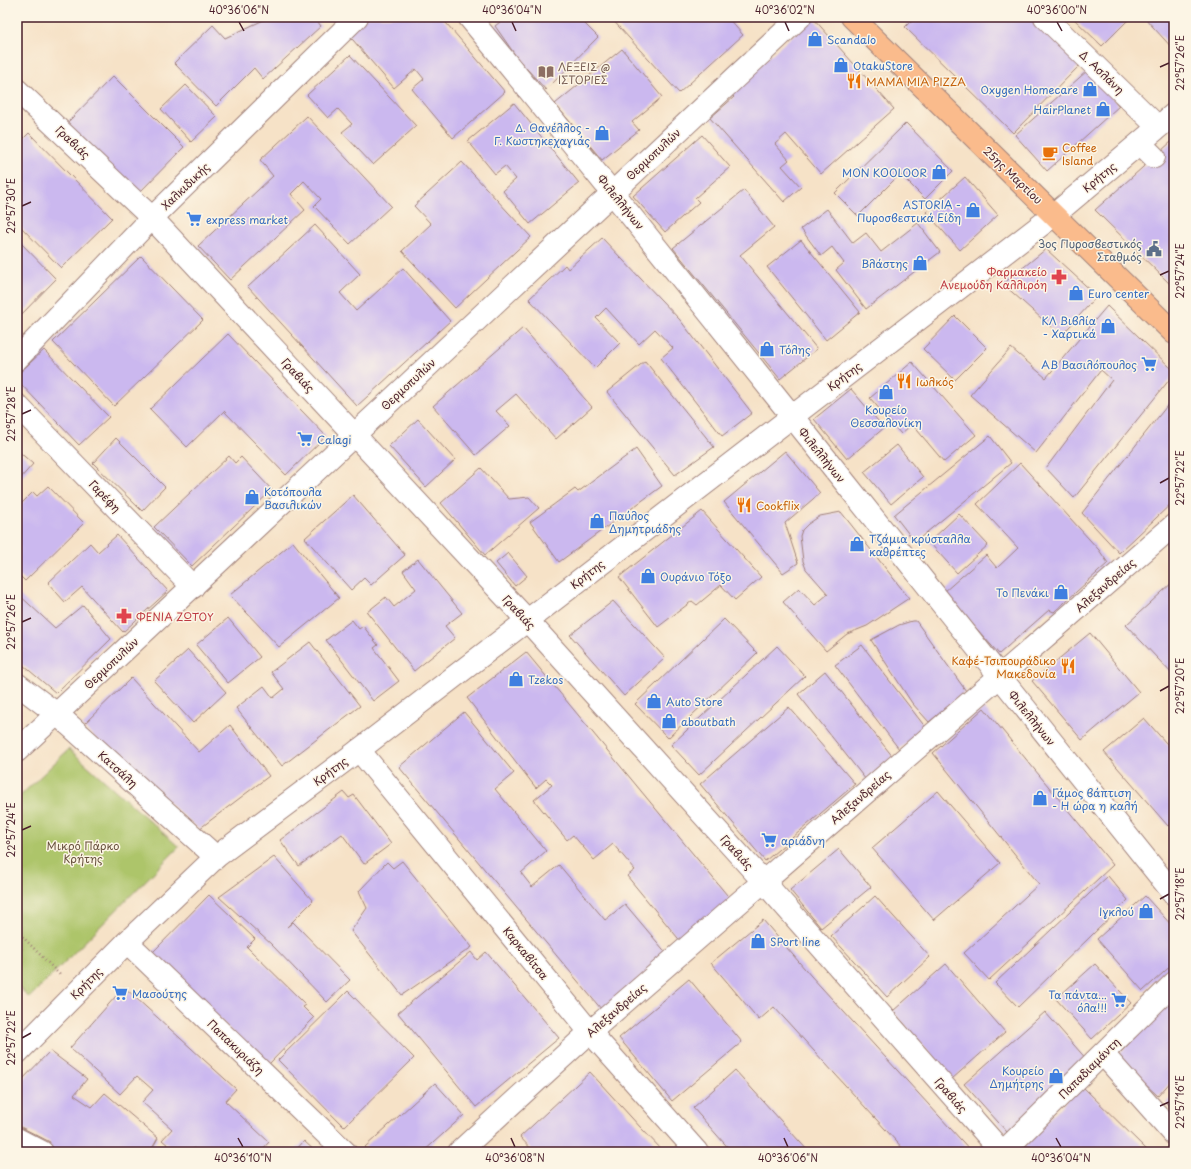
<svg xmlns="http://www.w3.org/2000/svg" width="1191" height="1169" font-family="'Playpen Sans',sans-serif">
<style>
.green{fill:#adc56a;stroke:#7c724a}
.building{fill:#cbb8ef}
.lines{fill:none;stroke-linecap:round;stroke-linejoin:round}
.minor-casing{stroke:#a08079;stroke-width:24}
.major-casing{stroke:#a08079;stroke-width:24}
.path{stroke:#a08079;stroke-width:2.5;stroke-dasharray:1 3;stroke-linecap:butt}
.minor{stroke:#fff;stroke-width:22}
.major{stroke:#fabb8c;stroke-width:22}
.ticks{fill:none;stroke:#4a1f2b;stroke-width:1.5}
.labels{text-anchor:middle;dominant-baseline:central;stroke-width:3;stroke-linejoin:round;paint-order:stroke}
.shop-label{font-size:11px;fill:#366cbe;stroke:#fcf5e5;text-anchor:start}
.education-label{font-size:11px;fill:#785e54;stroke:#fcf5e5;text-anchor:start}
.street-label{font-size:11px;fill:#4a1f2b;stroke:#fcf5e5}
.food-label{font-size:11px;fill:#c56008;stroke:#fcf5e5;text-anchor:start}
.service-label{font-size:11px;fill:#4e5e75;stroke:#fcf5e5;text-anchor:end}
.health-label{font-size:11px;fill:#be3a42;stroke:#fcf5e5;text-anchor:end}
.park-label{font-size:11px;fill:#68513e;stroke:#fcf5e5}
.neatline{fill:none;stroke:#4a1f2b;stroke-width:1.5}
.ticks-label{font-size:10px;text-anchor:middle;fill:#4a1f2b}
</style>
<rect width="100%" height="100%" fill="#fcf5e5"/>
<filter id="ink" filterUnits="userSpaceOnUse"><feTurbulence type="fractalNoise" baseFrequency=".025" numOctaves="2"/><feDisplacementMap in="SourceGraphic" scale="8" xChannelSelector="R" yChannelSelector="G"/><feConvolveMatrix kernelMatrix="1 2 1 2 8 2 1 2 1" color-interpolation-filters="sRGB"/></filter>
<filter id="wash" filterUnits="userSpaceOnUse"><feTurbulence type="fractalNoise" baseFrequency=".012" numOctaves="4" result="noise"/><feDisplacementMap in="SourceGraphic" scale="16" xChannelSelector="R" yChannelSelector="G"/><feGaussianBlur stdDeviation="0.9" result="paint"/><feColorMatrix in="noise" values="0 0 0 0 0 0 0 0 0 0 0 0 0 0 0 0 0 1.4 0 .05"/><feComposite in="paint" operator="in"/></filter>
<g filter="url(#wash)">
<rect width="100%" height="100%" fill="#f6e2c7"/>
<polygon class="green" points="69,749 179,847 29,998 17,985 17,799"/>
<g id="blocks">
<g class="building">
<polygon points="270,17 314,17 321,26 263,79 254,68 216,106 174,63 213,25 225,38"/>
<polygon points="366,17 441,17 505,92 453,138 412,89 424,79 416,69 394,88 347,33"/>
<polygon points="504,17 578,17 598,37 546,90 518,59 495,26 505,18"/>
<polygon points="610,17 727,17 743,35 679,93"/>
<polygon points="915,17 1031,17 1080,65 1013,133 905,27"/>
<polygon points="1072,17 1131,17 1102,46"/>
<polygon points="1144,17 1174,17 1174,50"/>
<polygon points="813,18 894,109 821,174 786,134 775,144 789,160 782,166 801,187 784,202 710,118 734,97 729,92"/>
<polygon points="622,49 662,97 632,122 639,130 602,160 555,104"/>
<polygon points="350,55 416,126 373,165 342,132 352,124 338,109 328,118 307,95"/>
<polygon points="1088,70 1119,106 1047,171 1015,135"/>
<polygon points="113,76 184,147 138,194 66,124"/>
<polygon points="186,85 217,117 191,142 161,109"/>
<polygon points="514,103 579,183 530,224 503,191 516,179 505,166 495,174 468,141"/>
<polygon points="307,116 391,206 350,244 314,206 321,199 304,181 291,194 305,210 230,280 198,246 273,176 260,160"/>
<polygon points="906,123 953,171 925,199 900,174 858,216 835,193"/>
<polygon points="29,133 112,218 61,268 17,223 17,145"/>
<polygon points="702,135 730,167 695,198 699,202 665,232 633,196"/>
<polygon points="1171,142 1174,145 1174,288 1095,210"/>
<polygon points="462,162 531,237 455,308 402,251 431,224 414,206"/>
<polygon points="965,177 998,215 960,250 926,212"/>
<polygon points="744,190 774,227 740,255 817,349 780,379 673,248"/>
<polygon points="827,209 853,243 866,233 881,252 918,223 940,252 866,309 836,270 844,263 832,247 821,256 801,229"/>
<polygon points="315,225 360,274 340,293 356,311 403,268 450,321 357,406 248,287"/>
<polygon points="602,238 680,320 752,413 722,436 661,358 673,348 655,329 639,344 606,308 596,318 620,343 595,368 529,299 565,265 568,269"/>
<polygon points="17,239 56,279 17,319"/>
<polygon points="801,240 860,312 826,340 767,267"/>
<polygon points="1046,249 1097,296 1061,336 1003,284"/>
<polygon points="141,256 203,320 114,406 53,342"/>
<polygon points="1107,306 1174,371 1174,374 1074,498 1046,468 1112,380 1101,370 1036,453 970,395 1011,348 1046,378"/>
<polygon points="955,316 987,348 955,380 923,349"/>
<polygon points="523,328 592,407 556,439 516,394 496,411 510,426 476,455 433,406"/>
<polygon points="228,334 326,436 286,475 224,411 187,447 150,409"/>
<polygon points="44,350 109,417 79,445 17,380 17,375"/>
<polygon points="645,361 714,447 675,475 607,392"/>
<polygon points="912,362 976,435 944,462 912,424 901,434 870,398"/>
<polygon points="851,389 884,428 847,459 814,419"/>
<polygon points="1174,397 1174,501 1119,553 1082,513"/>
<polygon points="418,419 455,460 426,487 389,446"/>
<polygon points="990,436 1011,463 915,542 894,515"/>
<polygon points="116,438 165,487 142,511 93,463"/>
<polygon points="897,445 923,477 891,504 864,472"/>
<polygon points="636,449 662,486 559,562 530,522 575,489 578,492"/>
<polygon points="17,450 33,464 19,480 17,478"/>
<polygon points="785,451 820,493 785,523 798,563 783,573 724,502"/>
<polygon points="229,456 235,463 241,457 272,490 192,566 154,527"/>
<polygon points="1020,463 1099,550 1108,563 1054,612 1049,610 999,654 944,592 986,555 997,568 1018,548 977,504"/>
<polygon points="481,468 509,499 529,497 539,508 485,555 441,503"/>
<polygon points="48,486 84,523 25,581 17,573 17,508 33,492 37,496"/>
<polygon points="353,495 405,555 371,585 364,578 351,590 305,538"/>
<polygon points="702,511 761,577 735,600 721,585 697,605 692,601 658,627 619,577"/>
<polygon points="841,512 909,598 867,626 847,634 826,651 783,602 799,588 815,605 828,594 806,569 803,561 800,536 802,530 808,524 820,516"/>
<polygon points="959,514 988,545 957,573 929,542"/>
<polygon points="117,535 168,591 123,632 82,587 65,602 48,583 90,543 98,552"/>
<polygon points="293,542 339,598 279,647 230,595"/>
<polygon points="508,553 527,576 515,586 496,563"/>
<polygon points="418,559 462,613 445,626 455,638 414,671 367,612 386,597 394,607 416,589 403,571"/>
<polygon points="1174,581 1174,676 1126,625"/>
<polygon points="17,593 55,628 83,605 111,639 56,693 17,660"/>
<polygon points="613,601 665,658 624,696 570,635"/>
<polygon points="228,618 260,657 228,683 196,645"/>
<polygon points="724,619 757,653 668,738 635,704"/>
<polygon points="352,620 359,629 363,626 378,645 374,648 399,681 373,701 326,640"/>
<polygon points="912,621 916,621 966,691 929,722 912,703 871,640 899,625"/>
<polygon points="1090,633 1139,692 1082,740 1032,681"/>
<polygon points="310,642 360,706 282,766 236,708 264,686 273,698 284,689 271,672"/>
<polygon points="862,645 926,728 899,749 835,665"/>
<polygon points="777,646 805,676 699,775 671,745"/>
<polygon points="188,650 226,692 193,723 154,681"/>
<polygon points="526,652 732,901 682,943 627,876 635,870 613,844 594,860 573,835 567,840 534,800 552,785 546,779 536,788 467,698"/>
<polygon points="825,671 893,757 866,780 798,694"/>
<polygon points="131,678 199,752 230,725 269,776 199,829 82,726"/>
<polygon points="789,707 855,784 765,861 700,784"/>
<polygon points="984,708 1113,865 989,980 964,953 1039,884 933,753"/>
<polygon points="464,712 514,773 495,789 546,851 521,873 532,887 559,865 605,920 625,904 668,955 602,1010 399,767"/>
<polygon points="1144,718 1174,752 1174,783 1172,785 1174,787 1174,821 1168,826 1104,752"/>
<polygon points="938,791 1000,863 934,920 872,848"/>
<polygon points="344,792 349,798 354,795 391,844 364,864 342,834 299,866 280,840"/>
<polygon points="839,849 871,887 821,928 790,890"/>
<polygon points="274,857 313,901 287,927 293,922 350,980 327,1002 271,944 219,897"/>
<polygon points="1174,857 1174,866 1170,861"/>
<polygon points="402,861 472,947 402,995 351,931 367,908 359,891 387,862 393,868"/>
<polygon points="1108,876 1128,900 1018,1007 995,983"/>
<polygon points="209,895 255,939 247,947 306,1005 303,1007 314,1018 267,1066 152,953"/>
<polygon points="875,896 930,957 887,997 831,936"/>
<polygon points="1145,896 1174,928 1174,963 1143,991 1097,939"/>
<polygon points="763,920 811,976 972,1152 906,1152 774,1007 759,1020 711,963"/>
<polygon points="471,952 477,960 486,952 559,1038 476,1107 398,1013"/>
<polygon points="946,964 1005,1032 952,1079 893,1011"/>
<polygon points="1095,964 1131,1003 1092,1039 1056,999"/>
<polygon points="689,979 742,1042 672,1101 619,1038"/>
<polygon points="124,987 236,1089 225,1101 269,1142 260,1152 199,1152 194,1148 190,1152 176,1152 162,1140 172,1129 142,1102 153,1090 137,1076 120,1094 70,1048"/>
<polygon points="348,991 414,1058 344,1127 278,1060"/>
<polygon points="1174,997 1174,1078 1158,1096 1116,1057"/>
<polygon points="1045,1012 1088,1061 1007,1132 964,1084"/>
<polygon points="50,1051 87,1079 74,1095 92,1107 105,1093 158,1138 150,1152 52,1152 47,1150 50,1142 17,1125 17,1085"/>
<polygon points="735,1070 809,1152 732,1152 693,1108"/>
<polygon points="590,1072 641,1128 664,1152 534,1152 520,1137"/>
<polygon points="435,1083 464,1115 423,1152 370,1152 365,1147"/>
<polygon points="1081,1085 1149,1152 1018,1152"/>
<polygon points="1174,1095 1174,1111 1166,1103"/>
<polygon points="304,1141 316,1152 294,1152"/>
<polygon points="1168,1147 1172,1152 1163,1152"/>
</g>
</g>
</g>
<g filter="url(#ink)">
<use href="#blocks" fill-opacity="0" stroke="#a08079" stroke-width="1"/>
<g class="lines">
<defs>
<g id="minor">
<path d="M469 17C708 307 939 602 1174 894"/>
<polyline points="1045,17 1158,127"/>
<polyline points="17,90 152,218 527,620 763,881 1002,1152"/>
<polyline points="1140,143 1154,157"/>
<polyline points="17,359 152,218 357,17"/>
<polyline points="17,405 193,587"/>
<polyline points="17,684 57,714 216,857"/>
<polyline points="359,750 590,1032 697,1152"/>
<polyline points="17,751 800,17"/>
<polyline points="127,942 345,1152"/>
<polyline points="17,1053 127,942 216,857 359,750 1054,215 1174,114"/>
<polyline points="1103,1054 1174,1134"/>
<polyline points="17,1139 42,1152"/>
<polyline points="459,1152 590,1032 1174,525"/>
<polyline points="1003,1152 1174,983"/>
</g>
<polyline id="major" points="852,17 1174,333"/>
</defs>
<use href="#minor" class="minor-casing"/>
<use href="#major" class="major-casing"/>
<polyline class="path" points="17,931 60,975"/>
<use href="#minor" class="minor"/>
<use href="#major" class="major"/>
</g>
</g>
<path class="ticks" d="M239 22 244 31M512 22 516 31M785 22 789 31M1057 22 1062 31M1160 67 1169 63M22 206 31 202M1160 275 1169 271M22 414 31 410M1160 483 1169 478M22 622 31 618M1160 691 1169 686M22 830 31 826M1160 899 1169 894M22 1038 31 1033M1160 1106 1169 1102M238 1138 243 1147M511 1138 515 1147M784 1138 788 1147M1056 1138 1061 1147"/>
<defs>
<symbol id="shop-bare" viewBox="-9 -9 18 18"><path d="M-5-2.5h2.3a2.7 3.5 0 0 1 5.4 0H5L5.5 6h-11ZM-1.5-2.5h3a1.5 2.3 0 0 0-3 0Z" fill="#3f7fe0" stroke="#fcf5e5" stroke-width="2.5" paint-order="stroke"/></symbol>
<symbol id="library-bare" viewBox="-9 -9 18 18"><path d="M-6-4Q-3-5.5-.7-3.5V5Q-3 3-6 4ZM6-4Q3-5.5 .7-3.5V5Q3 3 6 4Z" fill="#8d6e63" stroke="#fcf5e5" stroke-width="2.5" paint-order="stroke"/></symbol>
<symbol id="restaurant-bare" viewBox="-9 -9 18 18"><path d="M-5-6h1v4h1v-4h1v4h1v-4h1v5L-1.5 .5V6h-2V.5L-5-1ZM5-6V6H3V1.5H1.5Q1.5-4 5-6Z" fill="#e8710a" stroke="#fcf5e5" stroke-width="2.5" paint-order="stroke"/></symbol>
<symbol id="cafe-bare" viewBox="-9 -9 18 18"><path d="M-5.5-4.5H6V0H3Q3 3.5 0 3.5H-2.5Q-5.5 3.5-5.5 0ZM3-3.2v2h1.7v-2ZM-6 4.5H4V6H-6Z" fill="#e8710a" stroke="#fcf5e5" stroke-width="2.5" paint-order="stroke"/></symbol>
<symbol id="supermarket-bare" viewBox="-9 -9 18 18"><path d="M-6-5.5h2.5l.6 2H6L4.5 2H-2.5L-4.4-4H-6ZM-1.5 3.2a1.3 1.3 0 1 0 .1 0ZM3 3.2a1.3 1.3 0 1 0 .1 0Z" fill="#3f7fe0" stroke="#fcf5e5" stroke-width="2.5" paint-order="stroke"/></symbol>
<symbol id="civic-bare" viewBox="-9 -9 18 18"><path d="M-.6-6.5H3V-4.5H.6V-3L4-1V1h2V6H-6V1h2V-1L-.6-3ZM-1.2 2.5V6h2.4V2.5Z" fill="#5c6f8a" stroke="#fcf5e5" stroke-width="2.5" paint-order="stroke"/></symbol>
<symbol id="pharmacy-bare" viewBox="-9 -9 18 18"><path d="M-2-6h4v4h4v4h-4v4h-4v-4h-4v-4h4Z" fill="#e0444e" stroke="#fcf5e5" stroke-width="2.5" paint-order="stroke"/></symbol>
</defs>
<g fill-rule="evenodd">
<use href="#shop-bare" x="804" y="28" width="22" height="22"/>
<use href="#shop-bare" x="830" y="54" width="22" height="22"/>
<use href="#library-bare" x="535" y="61" width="22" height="22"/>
<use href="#restaurant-bare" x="843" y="70" width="22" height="22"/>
<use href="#shop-bare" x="1079" y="78" width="22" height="22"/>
<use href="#shop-bare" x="1092" y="98" width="22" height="22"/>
<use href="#shop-bare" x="591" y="122" width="22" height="22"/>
<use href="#cafe-bare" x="1039" y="142" width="22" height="22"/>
<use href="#shop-bare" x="928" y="161" width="22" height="22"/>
<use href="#shop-bare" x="962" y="199" width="22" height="22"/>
<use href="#supermarket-bare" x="183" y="208" width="22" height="22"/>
<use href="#civic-bare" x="1143" y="238" width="22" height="22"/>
<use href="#shop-bare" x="909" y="252" width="22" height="22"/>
<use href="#pharmacy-bare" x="1048" y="266" width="22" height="22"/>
<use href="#shop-bare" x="1065" y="282" width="22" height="22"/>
<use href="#shop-bare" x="1097" y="315" width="22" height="22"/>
<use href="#shop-bare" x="756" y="338" width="22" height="22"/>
<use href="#supermarket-bare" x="1138" y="353" width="22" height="22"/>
<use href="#restaurant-bare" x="893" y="370" width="22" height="22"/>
<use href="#shop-bare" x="875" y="381" width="22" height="22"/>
<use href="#supermarket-bare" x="294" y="428" width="22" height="22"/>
<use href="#shop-bare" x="241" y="486" width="22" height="22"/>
<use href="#restaurant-bare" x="733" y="494" width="22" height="22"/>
<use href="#shop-bare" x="586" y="510" width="22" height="22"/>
<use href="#shop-bare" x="846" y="533" width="22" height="22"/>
<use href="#shop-bare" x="637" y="565" width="22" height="22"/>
<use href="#shop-bare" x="1050" y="581" width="22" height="22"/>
<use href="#pharmacy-bare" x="113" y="605" width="22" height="22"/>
<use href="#restaurant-bare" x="1057" y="655" width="22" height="22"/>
<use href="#shop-bare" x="505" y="668" width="22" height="22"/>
<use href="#shop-bare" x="643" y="690" width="22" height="22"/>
<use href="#shop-bare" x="658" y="710" width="22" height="22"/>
<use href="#shop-bare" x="1029" y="787" width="22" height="22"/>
<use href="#supermarket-bare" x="758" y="829" width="22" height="22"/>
<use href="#shop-bare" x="1135" y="900" width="22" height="22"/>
<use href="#shop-bare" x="747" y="930" width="22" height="22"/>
<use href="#supermarket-bare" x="109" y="982" width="22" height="22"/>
<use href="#supermarket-bare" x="1108" y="989" width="22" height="22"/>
<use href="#shop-bare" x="1045" y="1065" width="22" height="22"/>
</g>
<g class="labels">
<g class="shop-label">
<text x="827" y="39">Scandalo</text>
<text x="853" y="65">OtakuStore</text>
<text x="1078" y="89" text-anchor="end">Oxygen Homecare</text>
<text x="1091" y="109" text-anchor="end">HairPlanet</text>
<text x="590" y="127" text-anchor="end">Δ. Θανέλλος -<tspan x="590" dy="13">Γ. Κωστηκεχαγιάς</tspan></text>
<text x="927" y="172" text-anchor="end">MON KOOLOOR</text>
<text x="961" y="204" text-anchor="end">ASTORIA -<tspan x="961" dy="13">Πυροσβεστικά Είδη</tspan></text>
<text x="206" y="219">express market</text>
<text x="908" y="263" text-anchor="end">Βλάστης</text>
<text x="1088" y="293">Euro center</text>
<text x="1096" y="320" text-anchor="end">ΚΛ Βιβλία<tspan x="1096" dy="13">- Χαρτικά</tspan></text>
<text x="779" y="349">Τόλης</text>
<text x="1137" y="364" text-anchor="end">ΑΒ Βασιλόπουλος</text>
<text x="886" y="409" text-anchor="middle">Κουρείο<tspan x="886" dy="13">Θεσσαλονίκη</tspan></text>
<text x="317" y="439">Calagi</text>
<text x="264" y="491">Κοτόπουλα<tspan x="264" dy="13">Βασιλικών</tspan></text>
<text x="609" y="515">Παύλος<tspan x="609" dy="13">Δημητριάδης</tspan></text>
<text x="869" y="538">Τζάμια κρύσταλλα<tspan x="869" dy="13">καθρέπτες</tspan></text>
<text x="660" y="576">Ουράνιο Τόξο</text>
<text x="1049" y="592" text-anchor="end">Το Πενάκι</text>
<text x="528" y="679">Tzekos</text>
<text x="666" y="701">Auto Store</text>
<text x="681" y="721">aboutbath</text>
<text x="1052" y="792">Γάμος βάπτιση<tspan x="1052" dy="13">- Η ώρα η καλή</tspan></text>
<text x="781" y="840">αριάδνη</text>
<text x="1134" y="911" text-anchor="end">Ιγκλού</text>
<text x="770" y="941">SPort line</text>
<text x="132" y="993">Μασούτης</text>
<text x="1107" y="994" text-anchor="end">Τα πάντα...<tspan x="1107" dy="13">όλα!!!</tspan></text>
<text x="1044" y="1070" text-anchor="end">Κουρείο<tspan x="1044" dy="13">Δημήτρης</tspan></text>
</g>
<g class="education-label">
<text x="558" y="66">ΛΕΞΕΙΣ @<tspan x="558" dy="13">ΙΣΤΟΡΙΕΣ</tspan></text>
</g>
<g class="street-label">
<text transform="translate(1102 72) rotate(44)">Δ. Ασλάνη</text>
<text transform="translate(73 142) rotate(43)">Γραβιάς</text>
<text transform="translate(653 154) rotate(-43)">Θερμοπυλών</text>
<text transform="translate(1013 175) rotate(44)">25ης Μαρτίου</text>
<text transform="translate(1099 177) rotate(-40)">Κρήτης</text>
<text transform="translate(185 186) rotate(-44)">Χαλκιδικής</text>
<text transform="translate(621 202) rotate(51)">Φιλελλήνων</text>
<text transform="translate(298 375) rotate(47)">Γραβιάς</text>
<text transform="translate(844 376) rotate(-37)">Κρήτης</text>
<text transform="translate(408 384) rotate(-43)">Θερμοπυλών</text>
<text transform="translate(822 455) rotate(51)">Φιλελλήνων</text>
<text transform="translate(105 496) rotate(46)">Γαρέφη</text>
<text transform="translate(587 574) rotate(-38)">Κρήτης</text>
<text transform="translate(1105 585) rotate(-41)">Αλεξανδρείας</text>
<text transform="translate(519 612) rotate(47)">Γραβιάς</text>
<text transform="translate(111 663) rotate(-43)">Θερμοπυλών</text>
<text transform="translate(1032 718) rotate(51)">Φιλελλήνων</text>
<text transform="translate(118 769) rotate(42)">Κατσάλη</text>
<text transform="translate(330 771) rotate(-37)">Κρήτης</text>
<text transform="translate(860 797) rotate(-41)">Αλεξανδρείας</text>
<text transform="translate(737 852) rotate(48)">Γραβιάς</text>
<text transform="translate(526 953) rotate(51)">Καρκαβίτσα</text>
<text transform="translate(86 983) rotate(-45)">Κρήτης</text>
<text transform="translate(616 1010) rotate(-41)">Αλεξανδρείας</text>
<text transform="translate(236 1047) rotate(44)">Παπακυριάζη</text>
<text transform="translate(1089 1068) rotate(-45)">Παπαδιαμάντη</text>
<text transform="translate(951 1095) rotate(49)">Γραβιάς</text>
</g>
<g class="food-label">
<text x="866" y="81">MAMA MIA PIZZA</text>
<text x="1062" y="147">Coffee<tspan x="1062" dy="13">Island</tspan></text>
<text x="916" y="381">Ιωλκός</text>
<text x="756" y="505">Cookflix</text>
<text x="1056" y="660" text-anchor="end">Καφέ-Τσιπουράδικο<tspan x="1056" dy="13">Μακεδονία</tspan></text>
</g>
<g class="service-label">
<text x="1142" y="243">3ος Πυροσβεστικός<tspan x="1142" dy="13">Σταθμός</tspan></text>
</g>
<g class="health-label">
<text x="1047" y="271">Φαρμακείο<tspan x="1047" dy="13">Ανεμούδη Καλλιρόη</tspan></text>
<text x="136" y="616" text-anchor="start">ΦΕΝΙΑ ΖΩΤΟΥ</text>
</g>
<g class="park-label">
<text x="83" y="845">Μικρό Πάρκο<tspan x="83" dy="13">Κρήτης</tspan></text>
</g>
</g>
<rect width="1191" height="1169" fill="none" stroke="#fcf5e5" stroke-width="44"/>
<rect x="22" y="22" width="1147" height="1125" class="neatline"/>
<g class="ticks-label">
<text x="239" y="14">40°36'06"N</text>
<text x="512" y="14">40°36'04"N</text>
<text x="785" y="14">40°36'02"N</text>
<text x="1057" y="14">40°36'00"N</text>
<text transform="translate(1180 63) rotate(-90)" y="4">22°57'26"E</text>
<text transform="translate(11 206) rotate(-90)" y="4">22°57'30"E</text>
<text transform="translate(1180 271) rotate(-90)" y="4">22°57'24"E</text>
<text transform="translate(11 414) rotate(-90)" y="4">22°57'28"E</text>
<text transform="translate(1180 478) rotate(-90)" y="4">22°57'22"E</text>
<text transform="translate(11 622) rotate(-90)" y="4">22°57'26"E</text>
<text transform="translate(1180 686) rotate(-90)" y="4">22°57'20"E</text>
<text transform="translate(11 830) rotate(-90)" y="4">22°57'24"E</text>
<text transform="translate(1180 894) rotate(-90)" y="4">22°57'18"E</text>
<text transform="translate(11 1038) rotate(-90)" y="4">22°57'22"E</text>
<text transform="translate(1180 1102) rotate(-90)" y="4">22°57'16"E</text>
<text x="243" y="1162">40°36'10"N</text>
<text x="515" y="1162">40°36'08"N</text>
<text x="788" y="1162">40°36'06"N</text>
<text x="1061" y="1162">40°36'04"N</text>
</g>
</svg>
